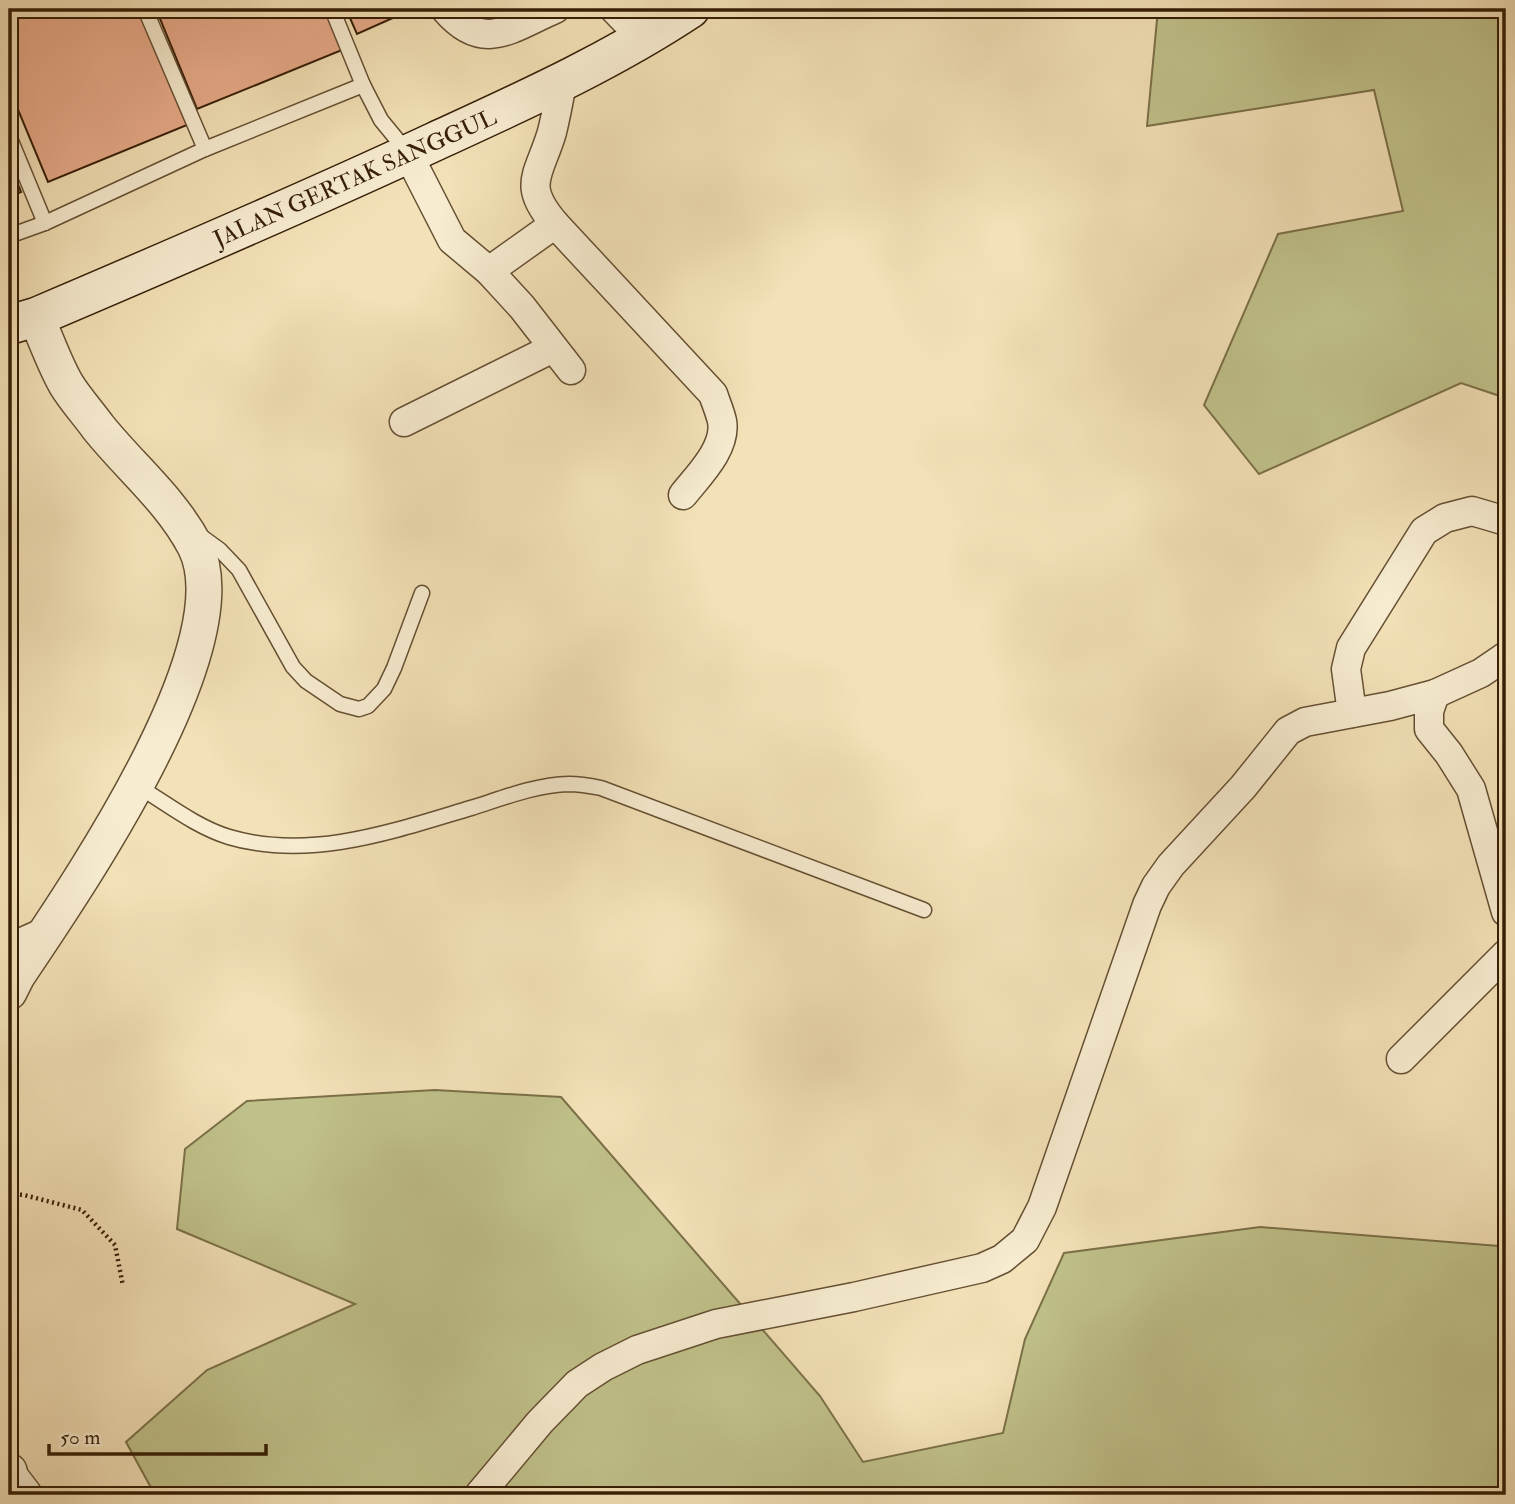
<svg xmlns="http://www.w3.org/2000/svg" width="1515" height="1504" font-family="'IM FELL Double Pica',serif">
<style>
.green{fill:#c0c18a;stroke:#7b7048;stroke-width:2}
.building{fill:#e8ab8a;stroke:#361e06;stroke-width:2}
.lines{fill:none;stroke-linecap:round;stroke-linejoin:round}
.service-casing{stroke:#654f32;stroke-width:17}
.minor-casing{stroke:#654f32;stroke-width:31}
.tertiary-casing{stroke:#654f32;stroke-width:38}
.secondary-casing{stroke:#361e06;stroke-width:41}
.path{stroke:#361e06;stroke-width:4.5;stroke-dasharray:2 3.5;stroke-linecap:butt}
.service{stroke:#f7ecd0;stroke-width:14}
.minor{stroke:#f7ecd0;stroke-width:28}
.tertiary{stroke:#f7ecd0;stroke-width:35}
.secondary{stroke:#f7ecd0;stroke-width:38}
.labels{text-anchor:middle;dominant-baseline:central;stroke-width:7;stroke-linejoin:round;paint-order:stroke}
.street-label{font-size:23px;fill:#361e06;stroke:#f7ecd0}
</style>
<rect width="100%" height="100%" fill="#f3e1b7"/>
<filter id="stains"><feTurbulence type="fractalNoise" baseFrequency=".00286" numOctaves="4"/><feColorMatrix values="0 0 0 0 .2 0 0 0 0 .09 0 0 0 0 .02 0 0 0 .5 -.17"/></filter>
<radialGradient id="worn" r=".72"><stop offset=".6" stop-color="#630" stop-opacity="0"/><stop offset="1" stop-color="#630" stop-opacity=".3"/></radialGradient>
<g class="green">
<polygon points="1158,9 1506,9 1506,398 1461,383 1259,474 1204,405 1278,234 1403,211 1374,90 1147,126"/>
<polygon points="435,1090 561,1097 820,1396 863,1462 1003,1433 1025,1339 1064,1253 1260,1227 1499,1246 1506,1244 1506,1495 155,1495 126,1442 207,1370 355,1304 177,1229 185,1149 247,1101"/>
</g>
<g class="building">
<polygon points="9,9 139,9 187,125 48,182 9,88"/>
<polygon points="156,9 325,9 342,50 197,109"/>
<polygon points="346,9 413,9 357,34"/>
<polygon points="9,162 21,192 9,197"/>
</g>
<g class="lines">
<defs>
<g id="service">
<polyline points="145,9 205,149"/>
<polyline points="332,9 363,85"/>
<polyline points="9,136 45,223"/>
<polyline points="9,236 45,223 205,149 363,85 381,120 408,153"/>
<polyline points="198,534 220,550 239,570 293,667 306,681 340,704 359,709 368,706 384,689 394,668 422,593"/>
<path d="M136 785C166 803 196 827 229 837 310 861 394 831 471 808 503 798 535 785 569 784 580 784 591 786 601 788L924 910"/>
</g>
<g id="minor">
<path d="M445 9C483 54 511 28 555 9"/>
<polyline points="614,9 644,40"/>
<polyline points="408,154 452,240 489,271 522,307 571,370"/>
<path d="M555 224 713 394C716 403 720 412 722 421 727 448 698 476 683 495"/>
<path d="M489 271 555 224C521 184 539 176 552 132 556 116 559 99 562 83"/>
<polyline points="404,422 553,348"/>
<polyline points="1435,694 1429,711 1429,729 1449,754 1471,789 1506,912"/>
<polyline points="1352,713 1346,669 1351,648 1424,531 1445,518 1472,511 1506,521"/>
<polyline points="9,948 47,931"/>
<polyline points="1401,1059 1506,954"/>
<polyline points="479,1495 540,1422 577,1384 603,1367 637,1350 716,1324 854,1297 982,1268 1002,1259 1025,1240 1042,1207 1147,905 1156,886 1171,865 1243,787 1288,731 1305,722 1390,706 1435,694 1481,673 1506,656"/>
</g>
<g id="tertiary">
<path d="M9 992 17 976C73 892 245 645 195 546 171 500 130 467 98 427 88 413 75 399 66 384 54 363 46 339 36 317"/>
<polyline points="9,1471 11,1478 24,1495"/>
</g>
<path id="secondary" d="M9 325 36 317C170 260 303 203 436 141 523 101 610 62 690 9"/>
</defs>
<use href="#service" class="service-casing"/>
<use href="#minor" class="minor-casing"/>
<use href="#tertiary" class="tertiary-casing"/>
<use href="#secondary" class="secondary-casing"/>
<polyline class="path" points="9,1194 24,1195 82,1210 115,1245 123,1286"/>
<use href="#service" class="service"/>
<use href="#minor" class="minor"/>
<use href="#tertiary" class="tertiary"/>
<use href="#secondary" class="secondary"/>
</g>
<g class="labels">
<g class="street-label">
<text transform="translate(355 178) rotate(-24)">JALAN GERTAK SANGGUL</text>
</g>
</g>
<rect width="1515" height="1504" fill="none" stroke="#f3e1b7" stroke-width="35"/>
<rect x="10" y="10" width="1494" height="1483" fill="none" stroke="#361e06" stroke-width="3.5"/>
<rect x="18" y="18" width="1480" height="1469" fill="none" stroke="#361e06" stroke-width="2"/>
<path d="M49 1444v10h217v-10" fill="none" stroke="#361e06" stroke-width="3.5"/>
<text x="60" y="1444" font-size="21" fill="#361e06" stroke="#f7ecd0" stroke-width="5" paint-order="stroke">50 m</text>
<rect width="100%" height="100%" filter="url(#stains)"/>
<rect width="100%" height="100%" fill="url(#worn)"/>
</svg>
